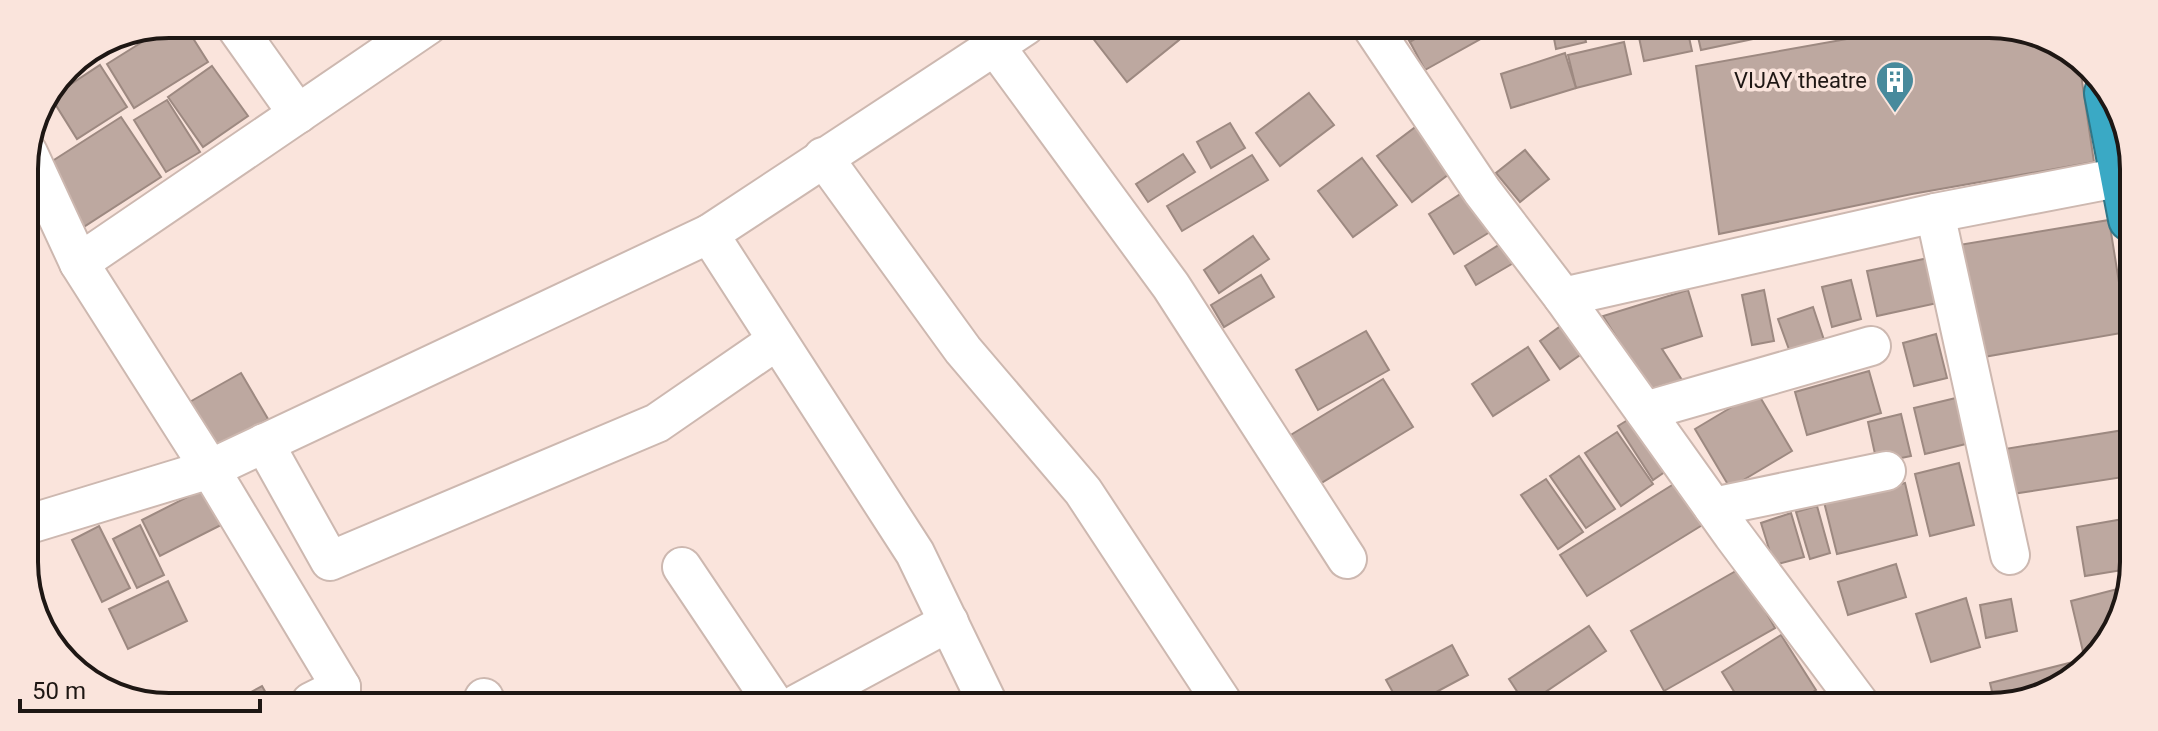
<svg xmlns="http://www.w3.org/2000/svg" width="2158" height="731" font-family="Roboto,sans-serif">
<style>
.building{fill:#bda8a0;stroke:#9d8981;stroke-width:2}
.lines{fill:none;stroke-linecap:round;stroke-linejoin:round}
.minor-casing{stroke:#cdb8b0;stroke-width:42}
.highway-casing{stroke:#307687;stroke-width:48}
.minor{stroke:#fff;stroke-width:38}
.highway{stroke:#3aa9c5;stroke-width:44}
.labels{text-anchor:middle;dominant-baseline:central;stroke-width:7;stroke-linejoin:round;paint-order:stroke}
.poi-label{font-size:22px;fill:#1e1714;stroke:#fae4dc;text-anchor:end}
.rim{fill:none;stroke:#1e1714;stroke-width:4}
</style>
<rect width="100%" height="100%" fill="#fae4dc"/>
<g class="building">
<polygon points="171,24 184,24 208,62 134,108 107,64"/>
<polygon points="1087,27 1168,27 1179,40 1127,82 1085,28"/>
<polygon points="1400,27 1431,27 1410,42"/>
<polygon points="1435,27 1479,28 1484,37 1425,70 1410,42"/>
<polygon points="1552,28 1583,28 1586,42 1556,49"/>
<polygon points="1637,28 1687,28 1692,51 1644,61"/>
<polygon points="1696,28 1770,28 1772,35 1701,50"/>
<polygon points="1903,29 2027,29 2079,61 2094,162 1912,194 1719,234 1696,66"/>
<polygon points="1624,42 1631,74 1576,88 1568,55"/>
<polygon points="1565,53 1576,88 1511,108 1501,74"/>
<polygon points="100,65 127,107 77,139 52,99 53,96"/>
<polygon points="212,66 248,116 203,147 168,97"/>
<polygon points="1309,93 1334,125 1280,166 1256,133"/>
<polygon points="167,100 200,152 166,172 134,120"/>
<polygon points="121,117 161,177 82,228 43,167"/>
<polygon points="1426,119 1461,165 1412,202 1377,156"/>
<polygon points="1230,123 1245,148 1211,168 1197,142"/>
<polygon points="1525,150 1549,179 1520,202 1496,173"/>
<polygon points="1183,154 1195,172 1148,202 1136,184"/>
<polygon points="1252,155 1268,180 1182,231 1167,206"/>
<polygon points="1362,158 1397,205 1353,237 1318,191"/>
<polygon points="1473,186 1498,227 1454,254 1429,214"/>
<polygon points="2109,220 2127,332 1978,358 1959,245"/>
<polygon points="1253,236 1269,259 1219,293 1204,270"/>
<polygon points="1510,238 1522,258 1476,285 1465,266"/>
<polygon points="1933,257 1942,302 1877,316 1867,271"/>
<polygon points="1261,275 1274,297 1224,327 1211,305"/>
<polygon points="1851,280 1861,319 1832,327 1822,287"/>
<polygon points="1688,290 1702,336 1662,349 1682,380 1649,389 1603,316"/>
<polygon points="1764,290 1774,341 1752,345 1742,295"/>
<polygon points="1813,307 1825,343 1791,355 1778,319"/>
<polygon points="1573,317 1593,346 1560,369 1540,341"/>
<polygon points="1366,331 1389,370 1318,410 1296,370"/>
<polygon points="1936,334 1947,378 1914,386 1903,343"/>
<polygon points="1528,347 1549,380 1493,416 1472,384"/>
<polygon points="1869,371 1881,413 1807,435 1795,392"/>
<polygon points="241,373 268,419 213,450 186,404"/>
<polygon points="1383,379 1413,427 1318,485 1289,436"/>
<polygon points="1757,392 1792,451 1730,488 1695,429"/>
<polygon points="1960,397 1970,443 1925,454 1914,408"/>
<polygon points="1901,414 1911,456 1877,463 1868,422"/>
<polygon points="1634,416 1669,469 1653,480 1618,426"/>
<polygon points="2130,429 2130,476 2012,494 2005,449"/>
<polygon points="1617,432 1653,484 1621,506 1585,453"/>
<polygon points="1579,456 1615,509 1586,528 1550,476"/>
<polygon points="1959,463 1974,525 1930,536 1915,474"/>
<polygon points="1546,479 1583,532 1558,549 1521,495"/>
<polygon points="1677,482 1704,524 1587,596 1560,555"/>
<polygon points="1905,483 1917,535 1837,554 1824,502"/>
<polygon points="205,488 223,524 160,556 142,520"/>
<polygon points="1817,506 1830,553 1810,559 1796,512"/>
<polygon points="1791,513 1804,557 1774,565 1761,523"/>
<polygon points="2129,518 2129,569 2085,576 2077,527"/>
<polygon points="140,525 164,575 137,588 113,539"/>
<polygon points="99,526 130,588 102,602 72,540"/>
<polygon points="1896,564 1906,597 1848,615 1838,582"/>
<polygon points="1741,568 1775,628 1664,691 1631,631"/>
<polygon points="168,581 187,621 128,649 109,609"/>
<polygon points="2129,586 2129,600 2086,664 2071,601"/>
<polygon points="1966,598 1980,647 1931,662 1916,614"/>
<polygon points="2011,599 2017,631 1986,638 1980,605"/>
<polygon points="1589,626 1606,651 1526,705 1509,679"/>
<polygon points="1781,635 1816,690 1791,706 1743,706 1722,672"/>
<polygon points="1452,645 1468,675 1412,705 1400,705 1386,680"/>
<polygon points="2077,661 2080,674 2078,677 2024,697 1995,704 1990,683"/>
<polygon points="262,686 271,702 233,702"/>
</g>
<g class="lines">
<defs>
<g id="minor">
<polyline points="234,24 298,114"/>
<polyline points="1372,27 1482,191 1563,297 1733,535 1861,706"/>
<polyline points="995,46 1171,286 1347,559"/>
<polyline points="28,153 79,263"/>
<polyline points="823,157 963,350 1083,491 1224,705"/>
<polyline points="1935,213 2010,555"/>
<polyline points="709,234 1025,26"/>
<polyline points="1563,297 1935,213 2122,177"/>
<polyline points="1645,411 1871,346"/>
<polyline points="264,443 330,561 657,423 776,341"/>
<polyline points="1713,507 1886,471"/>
<polyline points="26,525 210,469 709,234 915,553 988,704"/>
<polyline points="682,567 774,704"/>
<polyline points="341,687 210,469 79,263 428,25"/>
<polyline points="484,698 486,703"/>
<polyline points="311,702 341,687 341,702"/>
<polyline points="797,704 949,622"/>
</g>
<polyline id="highway" points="2107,93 2131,219"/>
</defs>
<use href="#minor" class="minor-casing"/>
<use href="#highway" class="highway-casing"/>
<use href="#minor" class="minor"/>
<use href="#highway" class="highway"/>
</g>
<defs>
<symbol id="building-pin" viewBox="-11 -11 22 30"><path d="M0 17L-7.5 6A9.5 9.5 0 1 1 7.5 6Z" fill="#488a9c" stroke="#fae4dc"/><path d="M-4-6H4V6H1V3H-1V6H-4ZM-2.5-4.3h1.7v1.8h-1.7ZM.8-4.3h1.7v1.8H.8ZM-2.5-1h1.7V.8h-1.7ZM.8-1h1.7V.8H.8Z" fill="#fff"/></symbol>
</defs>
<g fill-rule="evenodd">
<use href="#building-pin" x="1873" y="58" width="44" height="60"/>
</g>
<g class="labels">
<g class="poi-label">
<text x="1867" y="80">VIJAY theatre</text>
</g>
</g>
<path d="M0 0H2158V731H0ZM169 38H1989A131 131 0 0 1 2120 169V562A131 131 0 0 1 1989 693H169A131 131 0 0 1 38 562V169A131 131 0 0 1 169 38Z" fill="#fae4dc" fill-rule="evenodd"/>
<path class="rim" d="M169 38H1989A131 131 0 0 1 2120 169V562A131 131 0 0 1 1989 693H169A131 131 0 0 1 38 562V169A131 131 0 0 1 169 38Z"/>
<path d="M20 699v12h240v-12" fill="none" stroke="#1e1714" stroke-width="4"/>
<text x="32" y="699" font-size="24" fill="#1e1714" stroke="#fae4dc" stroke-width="6" paint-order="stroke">50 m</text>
</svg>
